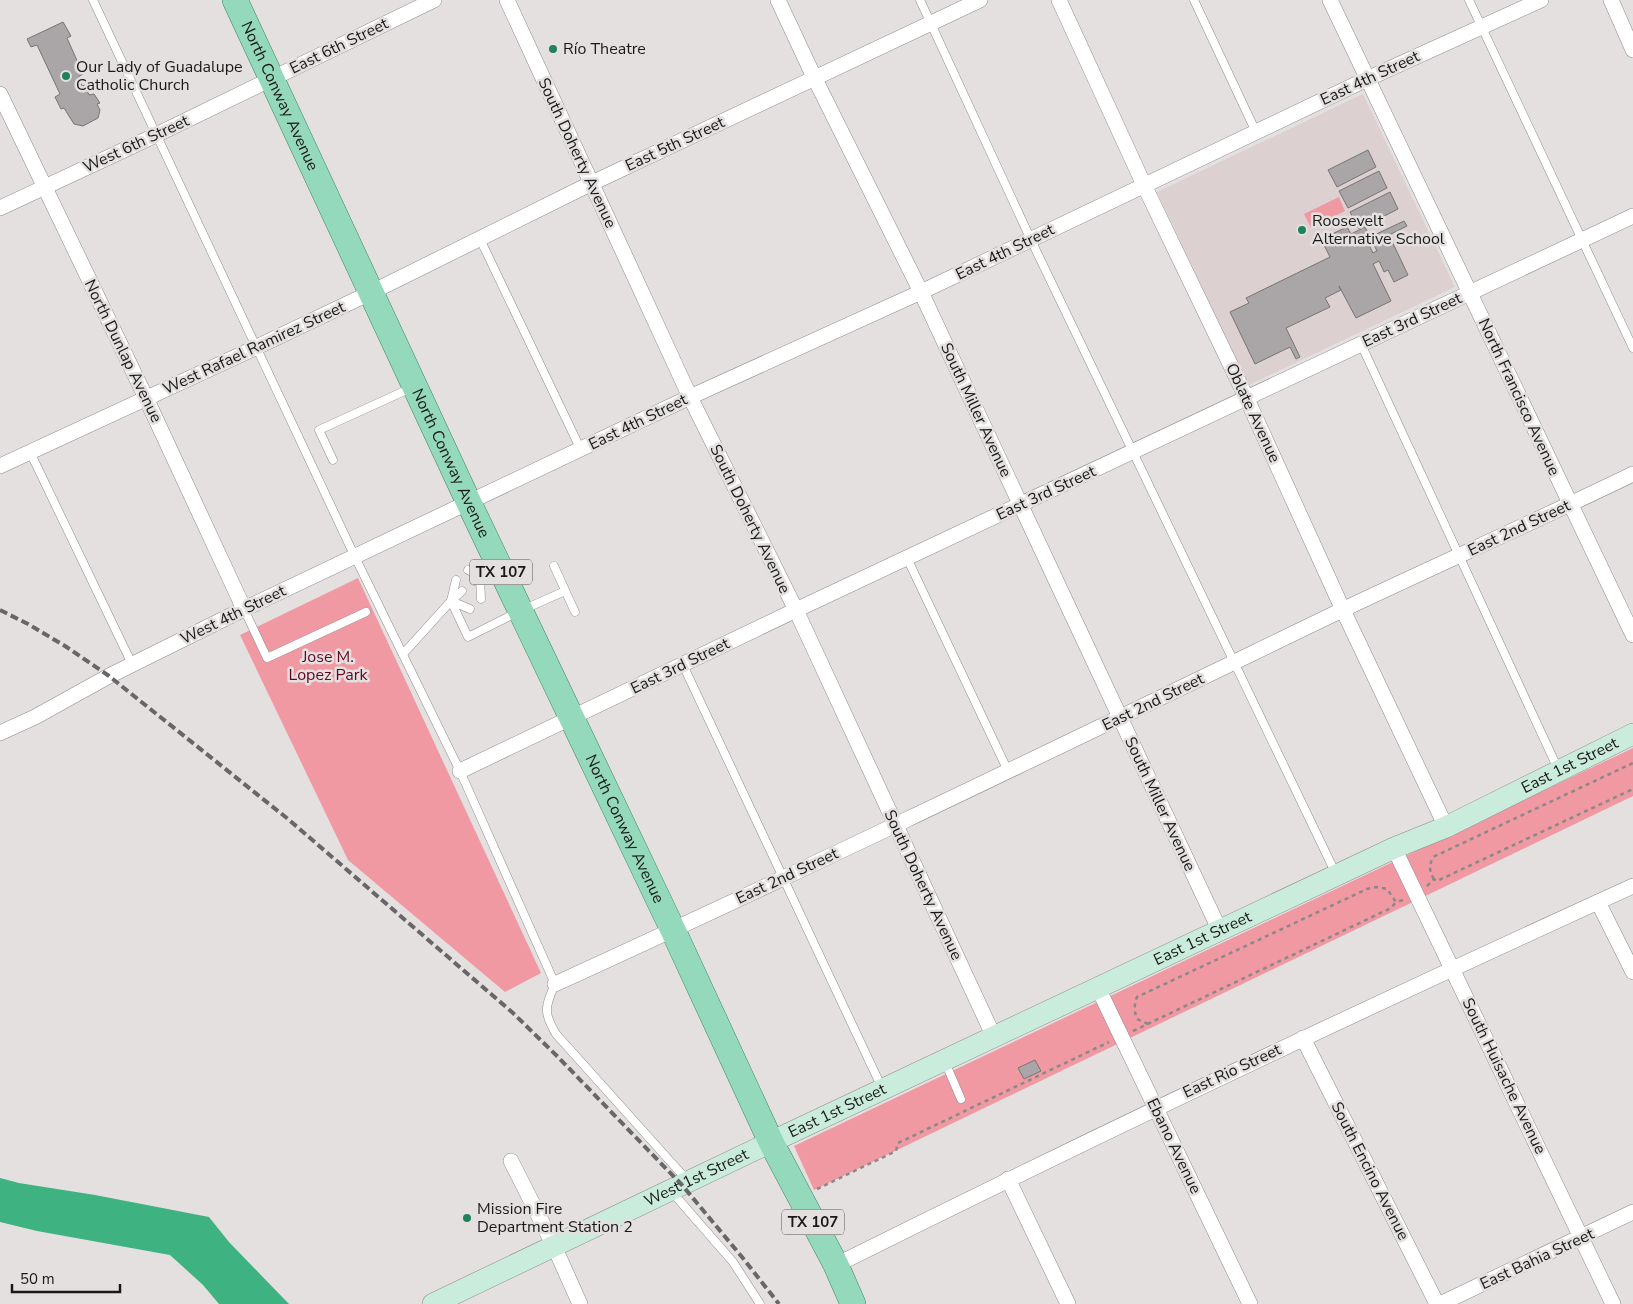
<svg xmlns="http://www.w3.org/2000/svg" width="1633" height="1304" font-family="'Nunito Sans',sans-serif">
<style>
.built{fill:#ddd0d1}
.green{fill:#f099a3}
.water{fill:#3fb282}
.building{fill:#aaa6a7;stroke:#777474;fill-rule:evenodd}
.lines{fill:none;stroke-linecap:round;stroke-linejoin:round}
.lane-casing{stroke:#8f8b8b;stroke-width:9}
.street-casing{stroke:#8f8b8b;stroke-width:16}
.secondary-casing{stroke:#8f8b8b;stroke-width:22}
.primary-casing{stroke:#3a8665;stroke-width:26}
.path{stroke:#8b8888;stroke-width:2.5;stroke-dasharray:4 4;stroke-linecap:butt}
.lane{stroke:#fff;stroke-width:8}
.street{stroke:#fff;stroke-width:15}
.secondary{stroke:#c9ecdd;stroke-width:21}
.primary{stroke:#94d9bb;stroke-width:25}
.rail{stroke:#686666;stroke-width:4;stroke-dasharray:8 4;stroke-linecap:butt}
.poi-dot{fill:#1f825b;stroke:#e4e0e0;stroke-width:2}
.labels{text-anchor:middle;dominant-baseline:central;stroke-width:5;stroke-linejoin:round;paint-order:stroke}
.shield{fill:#e4e0e0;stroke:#575555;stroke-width:1}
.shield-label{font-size:15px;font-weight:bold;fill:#1a1919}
.street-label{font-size:16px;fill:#1a1919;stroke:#e4e0e0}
.poi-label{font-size:16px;fill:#1a1919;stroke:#e4e0e0;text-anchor:start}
.park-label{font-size:16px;fill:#630421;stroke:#e4e0e0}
</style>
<rect width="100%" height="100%" fill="#e4e0e0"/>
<polygon class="built" points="1363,94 1455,287 1249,385 1157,192"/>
<g class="green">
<polygon points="1339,197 1345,211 1311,228 1304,214"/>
<polygon points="358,578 541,973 505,992 348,860 240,635"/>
<polygon points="1633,748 1633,796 814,1190 794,1146"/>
</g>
<polygon class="water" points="0,1178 19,1183 95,1195 209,1217 229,1242 289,1304 219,1304 203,1285 170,1255 37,1231 0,1222"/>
<g class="building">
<polygon points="63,22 71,36 67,38 83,74 78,77 82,86 85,85 89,95 94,94 100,103 97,104 100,110 98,118 83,126 74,124 64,108 61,109 55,97 60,94 37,45 31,47 27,39"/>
<polygon points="1368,150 1376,167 1337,187 1328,170"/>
<polygon points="1379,171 1387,188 1348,208 1339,191"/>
<polygon points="1390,192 1398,209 1359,229 1350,212"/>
<path d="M1404 221 1407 226 1389 235 1408 275 1394 282 1388 270 1384 272 1379 261 1373 264 1391 301 1356 318 1339 286 1341 290 1325 298 1330 307 1286 328 1300 357 1296 359 1290 347 1255 364 1230 312 1249 303 1246 298 1330 257 1321 239 1347 227 1351 234 1365 227 1370 237ZM1373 243 1377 251 1373 253 1369 245Z"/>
<polygon points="1035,1060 1041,1071 1024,1079 1018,1068"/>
</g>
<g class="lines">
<defs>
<g id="lane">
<path d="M93 0 355 557 460 771 555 984C545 1007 543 1012 556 1034L687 1180"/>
<polyline points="920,0 1031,240 1336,874"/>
<polyline points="1194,0 1256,132"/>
<polyline points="1469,0 1633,348"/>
<polyline points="480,239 581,450"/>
<polyline points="1361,344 1558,769"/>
<polyline points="30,452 132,664"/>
<polyline points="333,460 319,430 411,388"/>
<polyline points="907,558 1008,771"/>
<polyline points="554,566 575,612"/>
<polyline points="468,570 480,576"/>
<polyline points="480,576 481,599"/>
<polyline points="474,581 497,568"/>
<polyline points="451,601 456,580"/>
<polyline points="451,601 470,609"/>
<polyline points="451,601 462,591"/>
<polyline points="244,609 267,658 366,612"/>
<polyline points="403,654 451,601 468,637 520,611 565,591"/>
<polyline points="683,665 882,1088"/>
<polyline points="945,1062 961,1099"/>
<polyline points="672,1192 733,1262 760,1304"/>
</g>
<g id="street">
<polyline points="507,0 690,397 796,610 994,1037"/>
<polyline points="778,0 814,77 921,292 1220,931"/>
<polyline points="1059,0 1144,185 1247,399 1343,610 1446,827"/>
<polyline points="1330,0 1633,635"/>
<polyline points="1611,0 1633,50"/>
<polyline points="0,94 146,398 244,609"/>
<polyline points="0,208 156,135 434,0"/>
<polyline points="0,466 257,347 372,292 590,184 980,0"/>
<polyline points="0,733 35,717 109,676 244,609 690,397 921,292 1367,79 1541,0"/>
<polyline points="460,771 796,610 1633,216"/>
<polyline points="1394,848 1613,1304"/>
<polyline points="1598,902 1633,972"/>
<path d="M555 984C818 864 1079 737 1340 611 1437 565 1536 521 1633 474"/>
<polyline points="1098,988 1250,1304"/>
<polyline points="1303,1038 1437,1304"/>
<polyline points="511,1161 554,1246 580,1304"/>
<polyline points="1008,1179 1068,1304"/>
<path d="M836 1265C1099 1134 1365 1008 1633 886"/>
<polyline points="1440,1304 1633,1212"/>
</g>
<g id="secondary">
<path id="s1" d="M433 1304 771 1142 1394 848 1446 827 1633 734"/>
</g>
<g id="primary">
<path id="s2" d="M235 0 469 503 673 930 771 1142 836 1265 853 1304"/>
</g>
</defs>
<use href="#lane" class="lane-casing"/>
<use href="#street" class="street-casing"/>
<use href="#secondary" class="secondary-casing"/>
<use href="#primary" class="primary-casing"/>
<g class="path">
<path d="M1434 879C1429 871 1429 866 1433 857L1633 763"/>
<polyline points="1427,886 1434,879 1437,881 1633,789"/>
<path d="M1148 1024 1137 1019C1134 1011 1134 1005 1137 997L1367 889 1376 887 1387 889 1396 902 1403 900"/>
<polyline points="1133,1031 1391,908 1396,902"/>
<polyline points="817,1189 896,1151 898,1143 1109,1042"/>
</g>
<use href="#lane" class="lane"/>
<use href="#street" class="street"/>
<use href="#secondary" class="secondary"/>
<use href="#primary" class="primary"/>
<polyline class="rail" points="0,610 28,624 65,646 109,676 288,819 513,1013 557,1056 682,1185 742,1257 779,1304"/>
</g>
<g class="poi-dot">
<circle cx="553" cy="49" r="5"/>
<circle cx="66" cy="76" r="5"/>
<circle cx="1302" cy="230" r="5"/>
<circle cx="467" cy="1218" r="5"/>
</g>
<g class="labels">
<g class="shield">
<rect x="470" y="559.5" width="62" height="25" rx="4"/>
<rect x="782" y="1209.5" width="62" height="25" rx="4"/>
</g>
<g class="shield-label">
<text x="501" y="572">TX 107</text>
<text x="813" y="1222">TX 107</text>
</g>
<g class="street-label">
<text transform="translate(339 46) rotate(-26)">East 6th Street</text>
<text transform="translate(1370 78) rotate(-25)">East 4th Street</text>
<text stroke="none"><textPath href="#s2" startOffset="106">North Conway Avenue</textPath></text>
<text transform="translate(136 144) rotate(-25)">West 6th Street</text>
<text transform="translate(675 144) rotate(-25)">East 5th Street</text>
<text transform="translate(577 153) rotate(65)">South Doherty Avenue</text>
<text transform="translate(1005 252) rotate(-26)">East 4th Street</text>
<text transform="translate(1412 320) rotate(-25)">East 3rd Street</text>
<text transform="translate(254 348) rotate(-25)">West Rafael Ramirez Street</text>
<text transform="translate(123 351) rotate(64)">North Dunlap Avenue</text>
<text transform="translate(1519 397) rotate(65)">North Francisco Avenue</text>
<text transform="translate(976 410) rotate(65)">South Miller Avenue</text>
<text transform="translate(1253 413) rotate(65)">Oblate Avenue</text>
<text transform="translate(638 422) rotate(-26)">East 4th Street</text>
<text stroke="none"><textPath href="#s2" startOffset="511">North Conway Avenue</textPath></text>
<text transform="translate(1046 493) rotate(-25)">East 3rd Street</text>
<text transform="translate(750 519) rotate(64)">South Doherty Avenue</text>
<text transform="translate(1519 528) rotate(-25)">East 2nd Street</text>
<text transform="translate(233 615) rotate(-26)">West 4th Street</text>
<text transform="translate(680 666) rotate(-26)">East 3rd Street</text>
<text transform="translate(1153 702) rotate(-26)">East 2nd Street</text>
<text stroke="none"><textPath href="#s1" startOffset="1258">East 1st Street</textPath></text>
<text transform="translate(1160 804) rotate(65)">South Miller Avenue</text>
<text stroke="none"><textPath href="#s2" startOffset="916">North Conway Avenue</textPath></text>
<text transform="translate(787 876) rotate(-25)">East 2nd Street</text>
<text transform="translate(923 885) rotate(65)">South Doherty Avenue</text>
<text stroke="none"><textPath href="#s1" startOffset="852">East 1st Street</textPath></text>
<text transform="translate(1232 1071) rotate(-25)">East Rio Street</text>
<text transform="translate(1504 1076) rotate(64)">South Huisache Avenue</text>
<text stroke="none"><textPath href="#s1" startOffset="448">East 1st Street</textPath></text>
<text transform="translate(1174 1146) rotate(64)">Ebano Avenue</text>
<text transform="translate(1370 1171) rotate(63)">South Encino Avenue</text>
<text stroke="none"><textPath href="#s1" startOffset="292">West 1st Street</textPath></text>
<text transform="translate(1537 1259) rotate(-25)">East Bahia Street</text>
</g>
<g class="poi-label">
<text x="563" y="49">Río Theatre</text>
<text x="76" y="67">Our Lady of Guadalupe<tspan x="76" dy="18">Catholic Church</tspan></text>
<text x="1312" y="221">Roosevelt<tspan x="1312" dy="18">Alternative School</tspan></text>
<text x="477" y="1209">Mission Fire<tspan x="477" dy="18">Department Station 2</tspan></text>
</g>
<g class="park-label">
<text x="328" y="657">Jose M.<tspan x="328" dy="18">Lopez Park</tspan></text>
</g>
</g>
<path d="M12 1284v8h108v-8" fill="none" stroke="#1a1919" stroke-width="2.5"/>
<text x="20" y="1284" font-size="15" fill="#1a1919" stroke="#e4e0e0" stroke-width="4" paint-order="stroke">50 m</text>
</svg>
